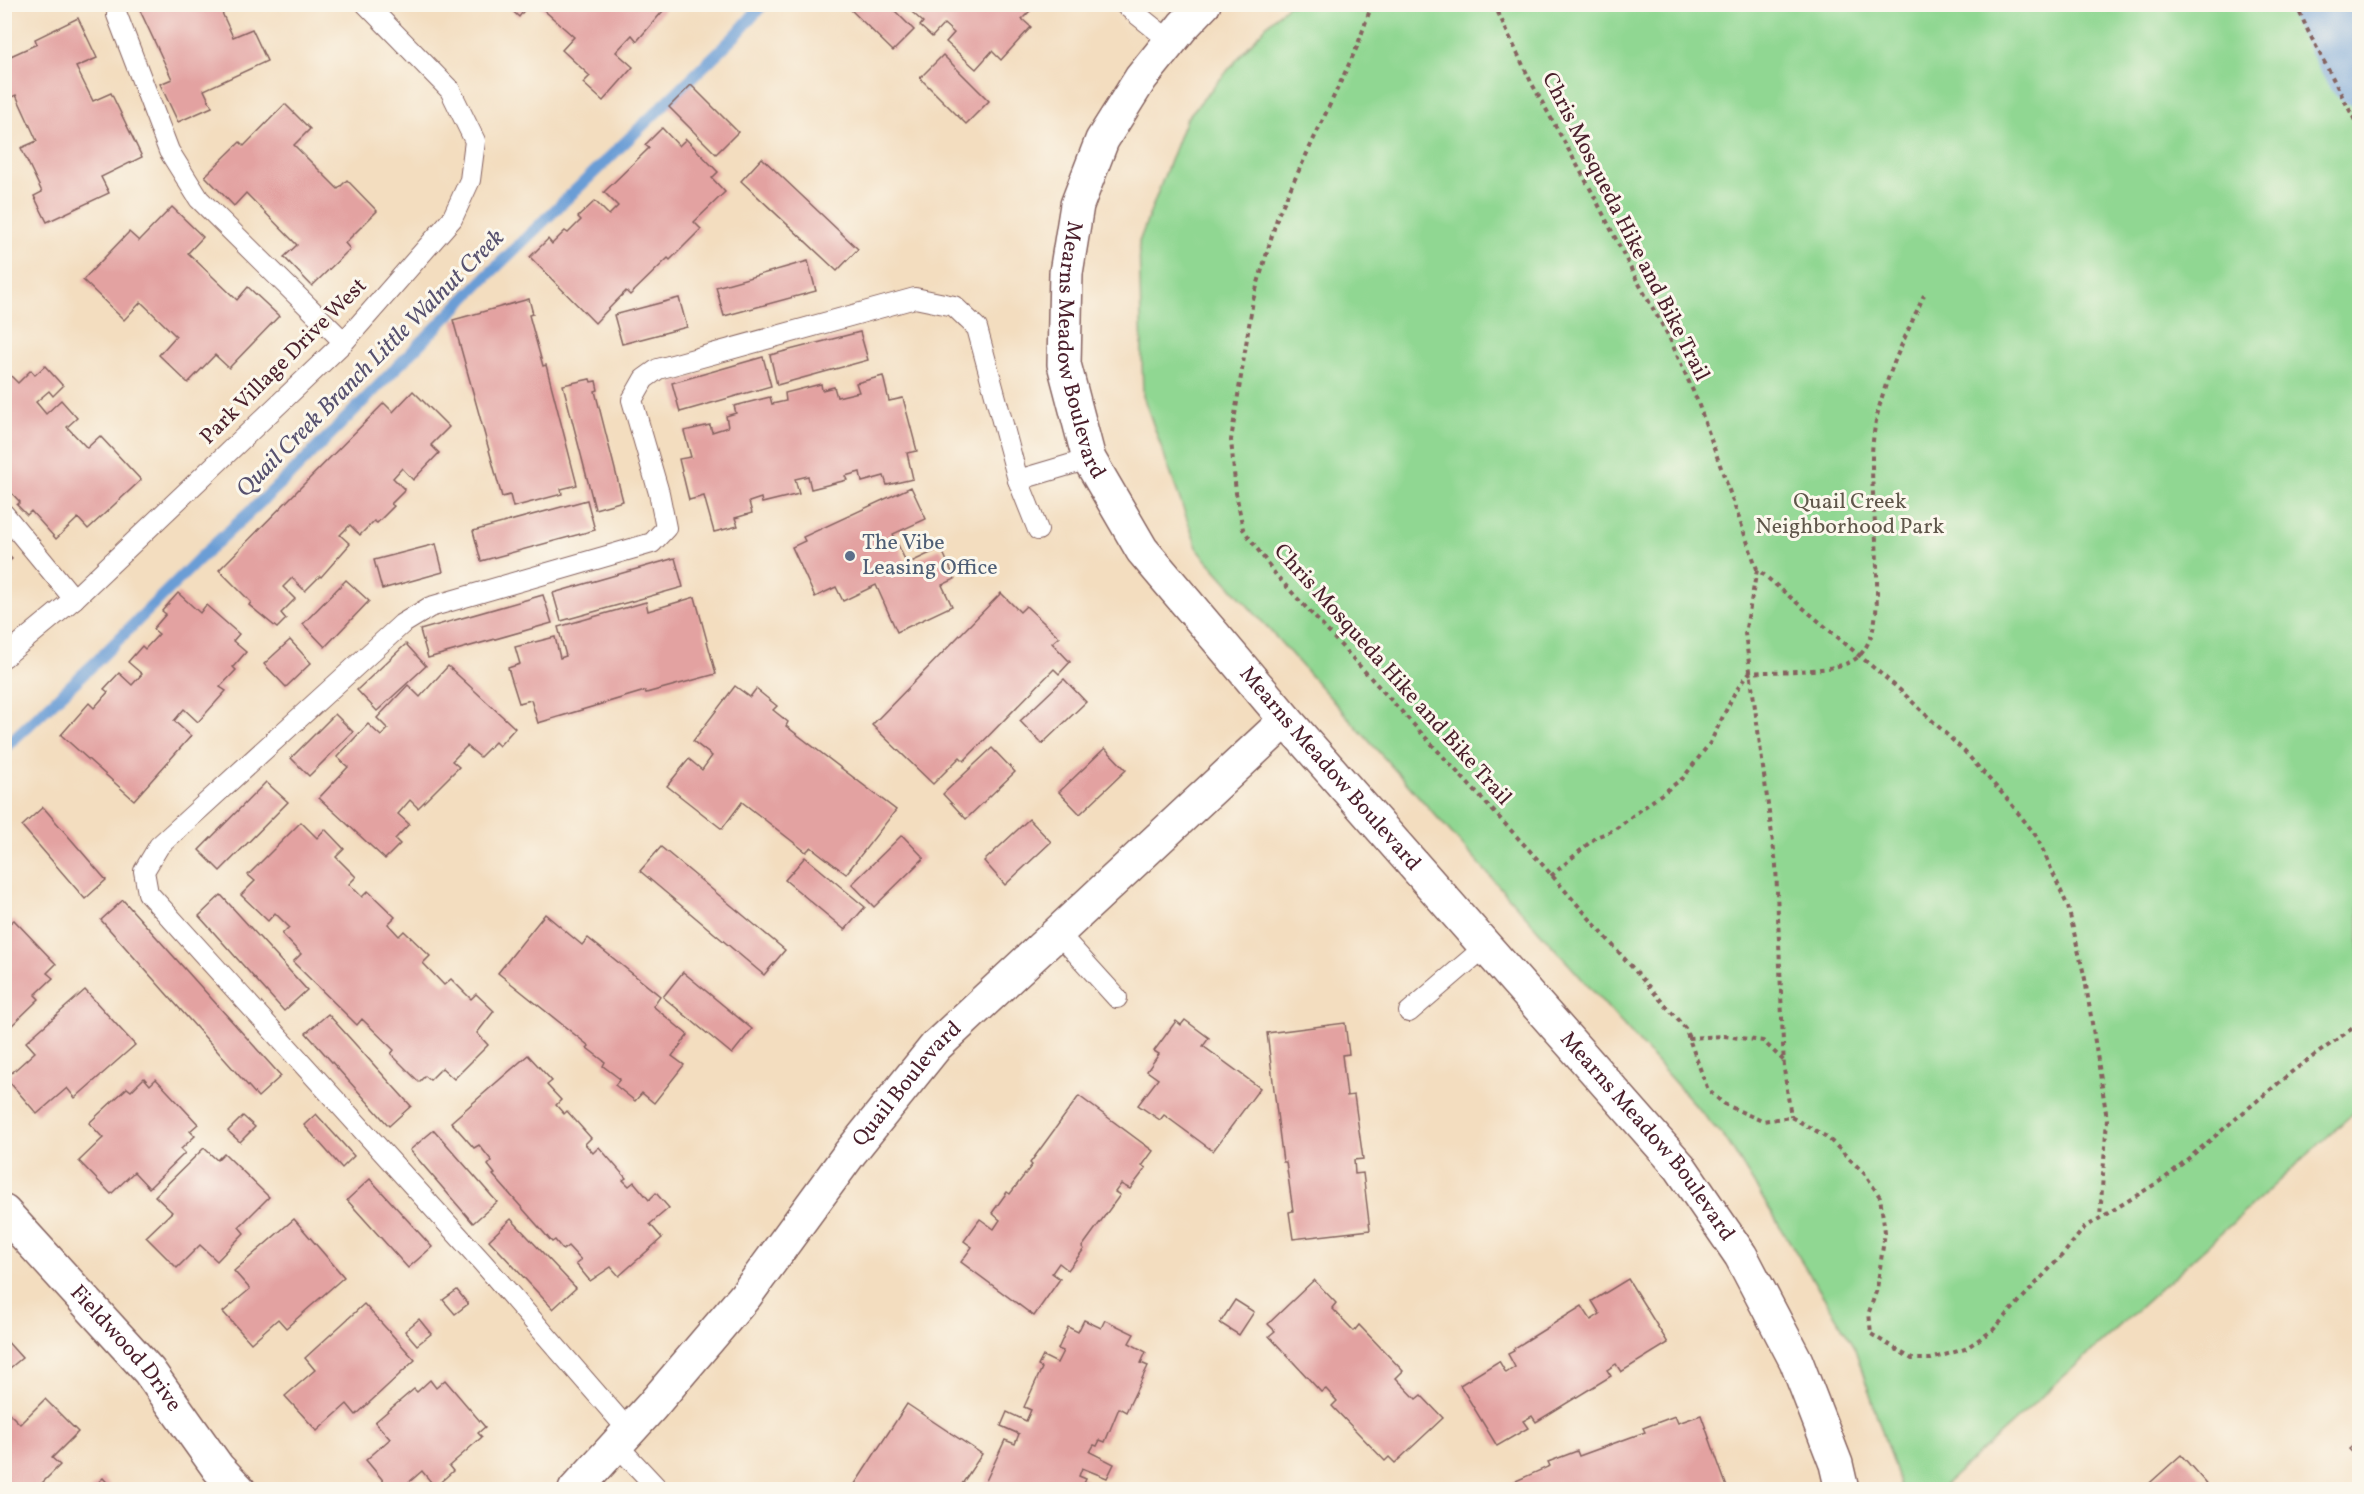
<svg xmlns="http://www.w3.org/2000/svg" width="2364" height="1494" font-family="Vollkorn,serif">
<style>
.green{fill:#90d792;stroke:#6d7b5e;stroke-width:1.5}
.lines{fill:none;stroke-linecap:round;stroke-linejoin:round}
.stream{stroke:#6a9dd5;stroke-width:12}
.river{stroke:#6a9dd5;stroke-width:69}
.building{fill:#e3a2a1}
.service-casing{stroke:#85625f;stroke-width:22}
.minor-casing{stroke:#85625f;stroke-width:36}
.tertiary-casing{stroke:#85625f;stroke-width:36}
.path{stroke:#85625f;stroke-width:4;stroke-dasharray:4.5 4.5;stroke-linecap:butt}
.service{stroke:#fff;stroke-width:20}
.minor{stroke:#fff;stroke-width:33}
.tertiary{stroke:#fff;stroke-width:33}
.service-dot{fill:#5c6f8a;stroke:#fbf7ec;stroke-width:2}
.labels{text-anchor:middle;dominant-baseline:central;stroke-width:6;stroke-linejoin:round;paint-order:stroke}
.street-label{font-size:22px;fill:#4a1f2b;stroke:#fbf7ec}
.park-label{font-size:22px;fill:#5f564a;stroke:#fbf7ec}
.service-label{font-size:22px;fill:#4e5e75;stroke:#fbf7ec;text-anchor:start}
.water-label{font-size:24px;font-style:italic;fill:#57516f;stroke:#fbf7ec}
</style>
<rect width="100%" height="100%" fill="#fbf7ec"/>
<filter id="ink" filterUnits="userSpaceOnUse"><feTurbulence type="fractalNoise" baseFrequency=".0167" numOctaves="2"/><feDisplacementMap in="SourceGraphic" scale="12" xChannelSelector="R" yChannelSelector="G"/><feConvolveMatrix kernelMatrix="1 2 1 2 8 2 1 2 1" color-interpolation-filters="sRGB"/></filter>
<filter id="wash" filterUnits="userSpaceOnUse"><feTurbulence type="fractalNoise" baseFrequency=".008" numOctaves="4" result="noise"/><feDisplacementMap in="SourceGraphic" scale="24" xChannelSelector="R" yChannelSelector="G"/><feGaussianBlur stdDeviation="1.35" result="paint"/><feColorMatrix in="noise" values="0 0 0 0 0 0 0 0 0 0 0 0 0 0 0 0 0 1.4 0 .05"/><feComposite in="paint" operator="in"/></filter>
<g filter="url(#wash)">
<rect width="100%" height="100%" fill="#f3ddbf"/>
<polygon class="green" points="1288,5 2359,5 2359,1108 1940,1489 1901,1489 1854,1346 1728,1142 1198,550 1143,396 1139,242 1186,119 1266,26"/>
<g class="lines">
<polyline class="stream" points="4,748 95,663 198,560 295,470 489,274 736,35 763,4"/>
<polyline class="river" points="2323,4 2360,72"/>
</g>
<g id="blocks">
<g class="building">
<polygon points="137,4 218,4 233,37 252,29 267,61 204,90 212,107 178,122 160,84 172,79"/>
<polygon points="505,4 529,4 519,17"/>
<polygon points="537,4 669,4 637,41 632,35 616,52 633,67 603,101 583,83 590,76 562,50 574,37"/>
<polygon points="845,4 888,4 914,30 893,51"/>
<polygon points="903,4 1032,4 1034,7 1022,19 1031,27 1001,60 992,51 976,69 946,42 954,33 944,24 932,37 920,26 923,22"/>
<polygon points="78,18 97,58 76,67 93,101 111,93 142,157 101,177 109,193 47,222 34,196 42,192 21,148 37,141 16,95 4,101 4,59 37,44 35,39"/>
<polygon points="943,55 989,101 966,124 920,78"/>
<polygon points="691,85 738,132 716,154 669,107"/>
<polygon points="285,104 310,129 294,145 338,189 347,180 377,211 345,243 350,249 312,286 284,257 297,245 246,193 234,206 205,176 240,142 244,146"/>
<polygon points="662,128 679,146 686,139 718,172 712,178 725,192 694,222 701,229 670,260 668,258 630,295 626,291 595,323 530,257 548,239 552,244 565,231 568,233 581,220 578,217 595,201 609,215 618,206 604,192 649,148 645,145"/>
<polygon points="762,158 858,249 837,271 741,181"/>
<polygon points="172,207 203,237 188,253 237,300 248,287 279,316 229,368 215,355 188,383 159,355 176,336 141,302 124,320 83,280 129,232 139,241"/>
<polygon points="808,261 816,291 724,316 716,287"/>
<polygon points="679,298 687,327 622,344 614,315"/>
<polygon points="529,299 533,314 529,315 543,366 546,365 577,485 561,489 562,494 513,507 510,495 502,497 453,320"/>
<polygon points="860,332 868,360 777,385 770,355"/>
<polygon points="763,357 771,386 680,412 672,383"/>
<polygon points="45,366 63,386 53,396 49,391 36,402 46,414 61,400 77,418 67,427 87,448 100,436 141,480 88,529 78,518 56,539 31,511 27,515 17,505 20,502 4,485 4,369 18,383 31,370 35,375"/>
<polygon points="883,376 889,401 903,398 917,451 907,453 913,479 887,485 884,476 862,482 860,472 845,476 847,480 811,489 808,476 795,479 799,494 762,503 761,498 749,502 752,513 735,518 738,526 714,532 704,496 689,500 679,459 691,457 684,431 710,425 712,432 728,427 726,416 736,413 734,406 770,397 772,404 786,401 785,393 821,384 822,390 834,387 837,397 859,392 856,383"/>
<polygon points="590,379 591,382 596,381 598,390 595,391 623,501 595,509 563,385"/>
<polygon points="413,391 449,427 431,445 439,453 413,480 402,468 393,478 405,490 391,504 394,506 377,523 374,521 360,535 350,525 340,535 350,544 321,577 320,576 305,591 292,578 283,587 295,599 281,613 286,619 277,628 249,605 251,602 219,570 384,403 393,412"/>
<polygon points="911,487 926,519 893,534 907,564 941,548 955,579 942,585 952,606 897,632 876,585 843,601 836,587 815,597 792,547 805,541 803,537"/>
<polygon points="587,500 595,530 481,561 473,531"/>
<polygon points="436,544 443,572 382,589 374,560"/>
<polygon points="4,551 12,559 4,566"/>
<polygon points="675,558 683,587 561,621 553,593"/>
<polygon points="346,580 369,601 325,647 303,624"/>
<polygon points="178,593 200,613 206,605 239,634 233,641 246,652 233,667 236,670 220,687 226,691 198,722 184,709 174,721 191,736 134,800 61,735 89,703 94,708 108,692 104,689 119,673 132,685 142,674 128,662 142,646 145,649 159,634 153,629 166,614 162,611"/>
<polygon points="1001,593 1020,612 1026,606 1059,637 1052,643 1070,662 1059,674 1054,669 964,761 960,757 933,784 872,725"/>
<polygon points="543,595 552,623 428,658 420,630"/>
<polygon points="695,597 716,674 646,693 645,691 538,723 531,700 519,703 508,668 520,664 515,647 555,637 560,658 566,656 558,627 646,602 648,611"/>
<polygon points="290,640 311,663 286,687 264,664"/>
<polygon points="406,644 426,666 377,711 357,690"/>
<polygon points="448,666 515,728 499,746 495,742 480,757 467,746 452,761 459,767 418,808 410,800 398,814 409,824 395,839 400,844 385,859 319,798 348,767 337,757 368,724 381,736 388,729 377,718 408,685 420,697"/>
<polygon points="1064,679 1086,702 1042,744 1020,721"/>
<polygon points="735,686 750,697 756,689 777,706 773,710 788,722 786,726 896,810 846,874 811,847 806,852 742,802 722,829 667,786 689,759 702,770 712,756 693,741"/>
<polygon points="335,714 353,732 309,776 291,758"/>
<polygon points="992,748 1015,772 966,819 943,794"/>
<polygon points="1105,748 1126,770 1080,814 1059,792"/>
<polygon points="266,782 288,802 220,871 199,850"/>
<polygon points="43,807 106,880 85,899 22,826"/>
<polygon points="1029,819 1051,842 1005,885 984,861"/>
<polygon points="301,822 317,838 325,829 344,849 336,857 356,877 349,884 362,897 368,891 395,917 388,924 399,936 404,931 430,956 423,963 444,985 451,979 471,999 476,994 494,1011 477,1033 488,1045 454,1079 442,1068 430,1080 425,1076 419,1082 391,1054 394,1050 362,1019 357,1025 293,962 301,954 282,934 289,927 275,913 268,921 241,895 255,881 248,875"/>
<polygon points="902,835 924,858 874,907 852,884"/>
<polygon points="661,847 785,950 764,975 640,871"/>
<polygon points="805,857 865,907 845,930 785,880"/>
<polygon points="221,895 307,990 284,1011 199,916"/>
<polygon points="123,900 281,1076 258,1097 101,920"/>
<polygon points="545,914 582,945 588,938 660,996 653,1006 688,1035 672,1056 684,1065 654,1103 642,1093 635,1101 615,1085 620,1079 603,1066 605,1062 587,1048 589,1046 498,973"/>
<polygon points="14,920 56,964 47,973 53,978 35,995 39,999 7,1030 4,1027 4,924 6,926"/>
<polygon points="683,972 752,1029 732,1054 663,997"/>
<polygon points="85,990 135,1045 75,1098 67,1088 37,1114 6,1078 35,1052 26,1042"/>
<polygon points="328,1014 411,1106 389,1126 306,1033"/>
<polygon points="1185,1020 1209,1038 1203,1046 1260,1088 1213,1151 1164,1115 1160,1120 1138,1105 1158,1079 1147,1071 1159,1054 1154,1051 1176,1021 1181,1025"/>
<polygon points="1345,1023 1349,1054 1342,1055 1347,1096 1354,1095 1363,1159 1354,1160 1355,1174 1363,1173 1370,1230 1293,1239 1289,1212 1293,1211 1286,1162 1283,1162 1267,1033"/>
<polygon points="528,1055 552,1081 547,1085 561,1100 556,1105 564,1114 567,1111 591,1138 585,1144 593,1153 599,1147 626,1178 623,1180 629,1186 634,1182 649,1200 656,1193 669,1208 650,1224 662,1238 619,1276 611,1267 590,1281 576,1264 581,1260 568,1246 563,1250 555,1240 552,1242 493,1175 495,1174 488,1165 492,1161 479,1145 474,1148 451,1122"/>
<polygon points="144,1078 150,1085 156,1079 198,1124 190,1131 195,1136 181,1149 185,1153 149,1188 134,1172 111,1194 79,1161 103,1138 89,1123 127,1088 131,1091"/>
<polygon points="1079,1096 1153,1151 1142,1166 1146,1168 1130,1189 1121,1184 1115,1192 1120,1195 1082,1247 1084,1249 1068,1270 1059,1263 1052,1273 1060,1279 1034,1316 961,1262 972,1247 964,1241 980,1219 994,1229 1000,1220 992,1213 1007,1192 1010,1194 1032,1165 1030,1163"/>
<polygon points="316,1114 354,1156 342,1168 304,1125"/>
<polygon points="243,1116 255,1127 240,1142 228,1131"/>
<polygon points="434,1130 497,1202 473,1223 410,1150"/>
<polygon points="204,1148 217,1160 224,1153 269,1197 239,1227 244,1233 217,1261 200,1245 177,1268 146,1237 172,1212 155,1196"/>
<polygon points="370,1179 432,1247 408,1268 347,1200"/>
<polygon points="294,1219 344,1277 286,1328 278,1319 251,1343 223,1312 250,1289 234,1271"/>
<polygon points="511,1219 576,1288 553,1309 489,1240"/>
<polygon points="1628,1279 1668,1343 1621,1372 1616,1364 1607,1370 1611,1376 1536,1422 1532,1416 1523,1421 1528,1428 1497,1446 1460,1385 1499,1361 1506,1373 1515,1367 1508,1354 1514,1351 1513,1349 1582,1306 1591,1320 1600,1314 1592,1301"/>
<polygon points="1314,1280 1336,1303 1332,1308 1354,1331 1359,1325 1403,1371 1396,1378 1416,1399 1421,1395 1443,1418 1395,1463 1389,1457 1385,1461 1332,1406 1337,1401 1326,1389 1321,1392 1269,1336 1275,1331 1268,1324"/>
<polygon points="457,1290 468,1304 455,1314 443,1300"/>
<polygon points="1235,1300 1254,1312 1239,1335 1220,1323"/>
<polygon points="364,1304 415,1360 356,1415 347,1404 317,1431 285,1396 315,1370 305,1358"/>
<polygon points="419,1319 431,1334 417,1345 405,1331"/>
<polygon points="1084,1320 1101,1328 1105,1320 1134,1334 1129,1343 1146,1352 1141,1363 1148,1366 1126,1412 1119,1408 1105,1442 1100,1440 1097,1446 1094,1445 1090,1452 1114,1464 1107,1478 1082,1468 1079,1476 1086,1479 1081,1490 989,1490 990,1485 985,1483 1005,1440 1015,1444 1019,1434 1001,1426 1007,1412 1026,1421 1031,1410 1024,1407 1042,1368 1038,1366 1043,1356 1057,1363 1063,1351 1058,1349 1068,1327 1078,1332"/>
<polygon points="4,1338 22,1358 4,1373"/>
<polygon points="430,1380 436,1388 445,1380 485,1427 478,1433 482,1437 449,1466 453,1471 435,1487 422,1471 400,1490 391,1490 366,1460 390,1439 375,1422 414,1389 417,1392"/>
<polygon points="45,1399 78,1432 52,1458 60,1465 35,1490 4,1490 4,1416 8,1412 20,1424"/>
<polygon points="907,1404 982,1454 958,1490 851,1490"/>
<polygon points="1701,1415 1728,1490 1511,1490 1509,1484 1550,1466 1548,1462 1577,1451 1579,1456 1645,1432 1643,1428 1675,1416 1678,1423"/>
<polygon points="2360,1440 2360,1460 2349,1449"/>
<polygon points="2181,1455 2212,1490 2142,1490"/>
<polygon points="103,1478 114,1490 90,1490"/>
</g>
</g>
</g>
<g filter="url(#ink)">
<use href="#blocks" fill-opacity="0" stroke="#85625f" stroke-width="1.5"/>
<g class="lines">
<defs>
<g id="service">
<polyline points="1124,4 1170,41"/>
<polyline points="117,15 169,151 199,199 344,342"/>
<polyline points="1018,480 1038,530"/>
<polyline points="4,514 74,599"/>
<polyline points="4,657 74,599 344,342 452,219 470,180 475,141 450,90 366,4"/>
<polyline points="1058,933 1117,998"/>
<polyline points="1409,1012 1486,946"/>
<polyline points="629,1431 483,1263 148,893 144,871 159,846 402,624 430,607 652,543 666,528 659,493 632,400 644,379 658,369 915,298 954,306 977,328 1018,480 1089,459"/>
<polyline points="616,1444 659,1490"/>
</g>
<g id="minor">
<path id="s1" d="M4 1212 149 1371 218 1468 239 1490"/>
<path id="s2" d="M575 1490 651 1407 746 1295 850 1153 936 1046 1286 720"/>
</g>
<g id="tertiary">
<path id="s3" d="M1204 4 1183 26 1141 78 1102 140 1077 205 1066 273 1064 364 1089 459 1142 550 1286 720 1680 1167 1741 1256 1796 1361 1836 1464 1842 1490"/>
</g>
</defs>
<use href="#service" class="service-casing"/>
<use href="#minor" class="minor-casing"/>
<use href="#tertiary" class="tertiary-casing"/>
<g class="path">
<polyline points="1372,4 1357,47 1278,215 1253,300 1231,440 1236,493 1243,529 1276,575 1541,863 1685,1028 1708,1090 1724,1104 1762,1121 1791,1117 1827,1137 1864,1173 1880,1197 1885,1232 1877,1289 1869,1312 1871,1334 1912,1359 1931,1359 1965,1349 1993,1330 2065,1252 2084,1228 2165,1178 2294,1070 2360,1023"/>
<polyline points="1494,4 1531,82 1592,192 1634,275 1669,337 1697,400 1757,569 1900,690 1964,751 2008,800 2037,837 2068,907 2085,979 2099,1067 2107,1119 2100,1217"/>
<polyline points="2296,4 2308,31 2360,130"/>
<polyline points="1757,570 1745,633 1776,865 1784,1069 1791,1117"/>
<path d="M1551 876 1596 837 1614 830 1683 778 1710 743 1735 692 1749 673C1776 670 1842 675 1860 655 1879 634 1877 598 1877 572 1877 535 1872 499 1872 463 1871 403 1901 347 1924 295"/>
<polyline points="1688,1038 1724,1036 1763,1041 1784,1061"/>
</g>
<use href="#service" class="service"/>
<use href="#minor" class="minor"/>
<use href="#tertiary" class="tertiary"/>
</g>
</g>
<circle class="service-dot" cx="850" cy="556" r="6"/>
<g class="labels">
<g class="street-label">
<text transform="translate(1625 227) rotate(63)">Chris Mosqueda Hike and Bike Trail</text>
<text stroke="none"><textPath href="#s3" startOffset="388">Mearns Meadow Boulevard</textPath></text>
<text transform="translate(284 362) rotate(-45)">Park Village Drive West</text>
<text transform="translate(1392 675) rotate(48)">Chris Mosqueda Hike and Bike Trail</text>
<text stroke="none"><textPath href="#s3" startOffset="892">Mearns Meadow Boulevard</textPath></text>
<text stroke="none"><textPath href="#s2" startOffset="525">Quail Boulevard</textPath></text>
<text stroke="none"><textPath href="#s3" startOffset="1378">Mearns Meadow Boulevard</textPath></text>
<text stroke="none"><textPath href="#s1" startOffset="183">Fieldwood Drive</textPath></text>
</g>
<g class="park-label">
<text x="1850" y="502">Quail Creek<tspan x="1850" dy="25">Neighborhood Park</tspan></text>
</g>
<g class="service-label">
<text x="862" y="543">The Vibe<tspan x="862" dy="25">Leasing Office</tspan></text>
</g>
<g class="water-label">
<text transform="translate(371 364) rotate(-45)">Quail Creek Branch Little Walnut Creek</text>
</g>
</g>
<rect width="2364" height="1494" fill="none" stroke="#fbf7ec" stroke-width="24"/>
</svg>
